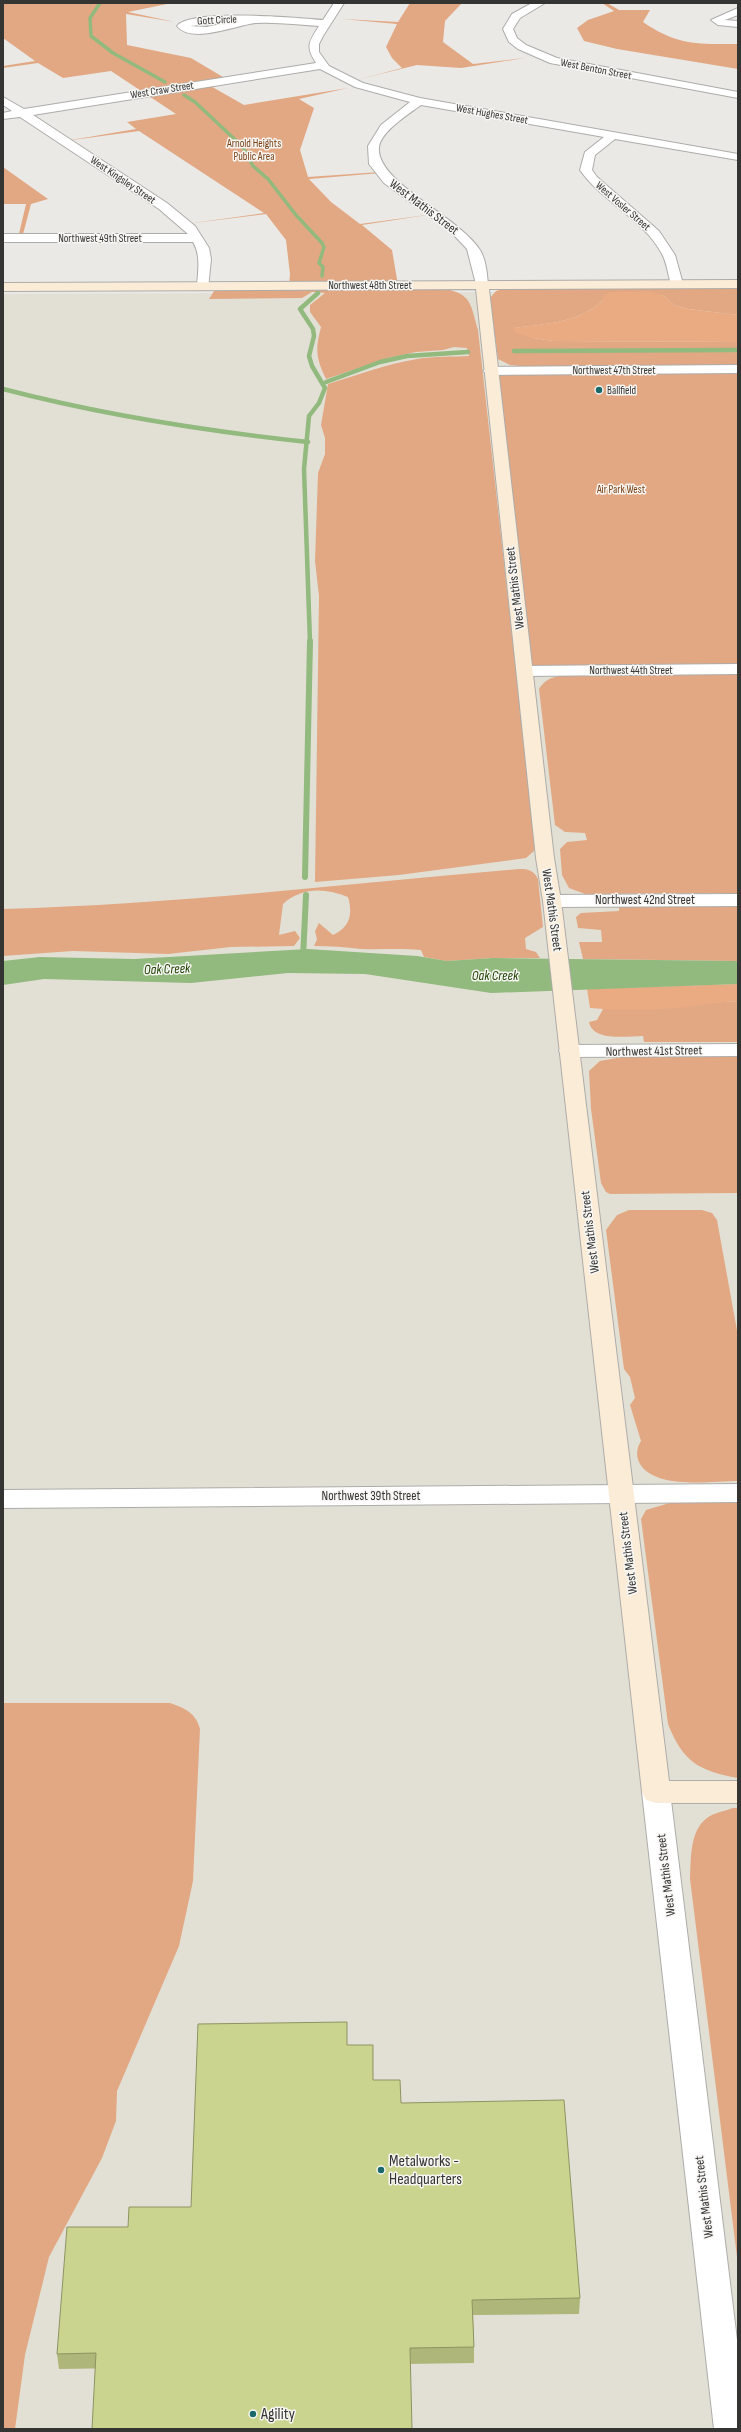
<svg xmlns="http://www.w3.org/2000/svg" width="741" height="2432" font-family="'Sofia Sans Condensed',sans-serif">
<style>
.built{fill:#e2e0d5}
.green{fill:#e2a883}
.forest{fill:#eaab83}
.water{fill:#92b97e}
.lines{fill:none;stroke-linecap:round;stroke-linejoin:round}
.stream-far2{stroke:#92b97e;stroke-width:3.5}
.stream-far1{stroke:#92b97e;stroke-width:4.5}
.stream{stroke:#92b97e;stroke-width:6}
.street-casing{stroke:#adaca9;stroke-width:2}
.secondary-casing{stroke:#adaca9;stroke-width:2}
.street{fill:#fff;fill-rule:evenodd}
.secondary{fill:#fbecd8;fill-rule:evenodd}
.wall{fill:#aeb67a}
.building{fill:#cad48e;stroke:#8d9463}
.poi-dot{fill:#1a686a;stroke:#f7f6f3;stroke-width:1.5}
.labels{text-anchor:middle;dominant-baseline:central;stroke-width:3;stroke-linejoin:round;paint-order:stroke}
.far-street-label{font-size:11px;fill:#343433;stroke:#f7f6f3}
.far-park-label{font-size:11px;fill:#7a4014;stroke:#f7f6f3}
.far-poi-label{font-size:11px;fill:#343433;stroke:#f7f6f3;text-anchor:start}
.street-label{font-size:13px;fill:#343433;stroke:#f7f6f3}
.water-label{font-size:14px;font-style:italic;fill:#1e4203;stroke:#f7f6f3}
.near-poi-label{font-size:16px;fill:#343433;stroke:#f7f6f3;text-anchor:start}
</style>
<rect width="100%" height="100%" fill="#eae9e6"/>
<polygon class="built" points="738,291 738,2429 3,2429 3,294"/>
<g class="green">
<polygon points="3,3 172,3 128,12 175,22 126,14 127,45 191,58 228,80 207,84 244,105 348,88 299,99 314,108 300,150 308,177 380,172 381,173 309,179 331,202 360,224 434,214 362,225 392,250 398,285 289,286 290,274 286,240 266,214 186,224 264,213 139,131 65,141 136,129 127,122 176,114 111,71 63,78 38,63 3,68 3,66 35,61 3,38"/>
<polygon points="410,3 462,3 445,21 443,42 473,64 525,58 461,68 417,65 360,79 402,68 392,58 386,47 397,24 342,19 398,22"/>
<path d="M602 3H607L619 10H650L643 22C678 46 698 44 738 44V69L617 49 584 41 577 28 588 20 614 11Z"/>
<polygon points="3,167 48,199 31,204 22,238 18,238 26,204 3,204"/>
<path d="M738 287V315L688 309 674 305 663 295 603 296V300C580 323 544 324 514 328L533 338 553 341 738 342V366L529 367 510 365 498 359 490 298 496 291 503 289Z"/>
<path d="M224 289H444C472 293 471 306 478 330L535 841 534 851 526 858 399 875 315 882 319 596 315 561 318 473 325 454V438L321 425 328 384C358 375 386 364 417 359 435 356 452 357 469 356L467 348 454 347 443 350 416 352 388 358 326 379C316 358 315 350 321 327L310 312V305L325 293 312 292 302 298 209 299 214 291Z"/>
<polygon points="738,369 738,669 525,671 490,371"/>
<path d="M738 673V893L585 894 569 888 562 875 560 849 567 842 587 840 585 833 565 832 555 825 539 689C547 676 558 676 572 675Z"/>
<path d="M519 869C528 869 534 870 538 879L543 927 525 938 526 949 536 952 540 958H493L447 961 424 957 421 950C401 948 381 950 361 949 345 947 330 946 314 946L317 939 315 931 319 923 333 935C350 927 353 914 348 897 325 888 302 887 283 904L279 935 295 931 300 938 294 946 231 947 168 954 73 951 3 956V909C176 904 347 884 519 869Z"/>
<polygon points="738,904 738,961 583,959 579,942 602,942 601,930 578,928 576,917 581,913 619,911 619,905"/>
<path d="M738 1001V1042H644L643 1036C627 1036 593 1042 589 1022L597 1020 603 1009Z"/>
<polygon points="738,1054 738,1193 610,1194 606,1192 601,1183 591,1109 589,1071 600,1061 628,1056"/>
<path d="M629 1210H702L712 1213 717 1220 738 1336V1481C712 1481 656 1490 640 1464 636 1457 636 1449 641 1441L630 1405 635 1398 630 1377 624 1369 606 1230 617 1215Z"/>
<path d="M676 1501H738V1778C699 1771 683 1762 668 1724L641 1519 646 1510Z"/>
<path d="M3 1703H170C185 1708 196 1713 200 1729L193 1881 179 1946 117 2091 116 2121 102 2158 49 2257 25 2355 15 2429H3Z"/>
<path d="M733 1808H738V2265L690 1879C691 1861 689 1831 707 1818 713 1813 725 1811 733 1808Z"/>
</g>
<g class="forest">
<path d="M609 292H652L663 295 674 305 688 309 738 315V342L553 341 533 338 514 332 513 328C544 324 580 323 603 300V296Z"/>
<path d="M738 984V1001C717 1002 697 1006 677 1008 648 1010 619 1011 590 1008L587 989Z"/>
</g>
<polygon class="water" points="308,949 417,956 447,961 493,958 738,961 738,984 491,993 365,974 288,973 191,983 44,979 3,985 3,961 40,957 134,959"/>
<g class="lines">
<g class="stream-far2">
<polyline points="100,3 90,18 91,36 113,53 165,82"/>
<polyline points="184,95 195,102 243,147 253,166 268,179 296,215 322,243 324,247 319,263 323,267 322,276"/>
</g>
<g class="stream-far1">
<polyline points="514,351 738,350"/>
<polyline points="326,382 380,362 407,356 468,352"/>
<path d="M3 389C103 415 205 431 308 442"/>
<polyline points="310,642 304,469 309,416 319,403 325,388 312,366 309,356 314,336 313,329 300,309 318,293"/>
</g>
<g class="stream">
<polyline points="305,877 310,641"/>
<polyline points="303,958 306,895"/>
</g>
<defs>
<g id="street">
<path d="M334 3H344L323 36 319 44V52L329 66 363 83 420 98 738 154V160L615 139 595 155 592 170 597 177 659 231 675 255 683 284 682 287 677 288 671 284C668 275 667 263 662 254 644 219 602 202 580 170L585 152 604 137 421 105C409 114 381 131 379 147 375 182 460 217 480 250 486 260 487 273 488 285L482 289 477 288 467 249 450 231 384 183 369 164 368 146 381 125 410 102 355 87 320 69 33 115 167 203 195 226 209 248 211 259 208 289 203 290 197 286C198 271 201 255 193 242H3V234H188L159 209 20 117 3 119V113L12 111 3 105V97L24 109 316 63C305 46 309 42 319 26 299 25 278 22 257 23 238 24 192 45 177 26 191 8 298 18 323 20ZM231 22 206 27 190 26Z"/>
<polygon points="532,3 545,3 520,18 513,29 517,38 526,45 557,58 738,92 738,98 550,63 518,49 509,42 503,29 512,14"/>
<polygon points="738,8 738,15 725,20 738,21 738,27 718,25 711,20"/>
<polygon points="738,365 738,373 490,375 483,371 490,367"/>
<polygon points="738,664 738,674 525,676 519,675 517,671 519,667 525,666"/>
<polygon points="738,894 738,906 552,907 545,905 543,901 545,897 552,895"/>
<polygon points="738,1044 738,1056 569,1057 562,1055 559,1051 562,1047 569,1045"/>
<polygon points="738,1484 738,1502 3,1508 3,1490"/>
<polygon points="656,1781 666,1784 670,1792 738,2348 738,2429 714,2429 642,1792 646,1784"/>
</g>
<polygon id="secondary" points="738,280 738,288 489,289 554,858 561,901 669,1781 738,1781 738,1803 656,1803 646,1800 642,1792 543,901 536,858 476,289 3,291 3,283"/>
</defs>
<use href="#street" class="street-casing"/>
<use href="#secondary" class="secondary-casing"/>
<use href="#street" class="street"/>
<use href="#secondary" class="secondary"/>
</g>
<polygon class="wall" points="347,2045 373,2080 401,2103 580,2298 579,2314 473,2315 474,2347 474,2363 59,2369 57,2354 128,2227 191,2207"/>
<polygon class="building" points="347,2022 347,2045 373,2045 373,2080 400,2080 401,2103 564,2100 580,2298 472,2300 474,2347 410,2348 412,2429 92,2429 96,2353 57,2354 67,2227 128,2227 129,2207 191,2207 198,2024"/>
<g class="poi-dot">
<circle cx="599" cy="390" r="4"/>
<circle cx="381" cy="2170" r="4"/>
<circle cx="253" cy="2414" r="4"/>
</g>
<g class="labels">
<g class="far-street-label">
<text transform="translate(217 20) rotate(-3)">Gott Circle</text>
<text transform="translate(596 69) rotate(11)">West Benton Street</text>
<text transform="translate(162 90) rotate(-9)">West Craw Street</text>
<text transform="translate(492 114) rotate(10)">West Hughes Street</text>
<text transform="translate(123 180) rotate(34)">West Kingsley Street</text>
<text transform="translate(623 206) rotate(41)">West Vosler Street</text>
<text x="100" y="238">Northwest 49th Street</text>
<text x="370" y="285">Northwest 48th Street</text>
<text x="614" y="370">Northwest 47th Street</text>
<text x="631" y="670">Northwest 44th Street</text>
</g>
<g class="far-park-label">
<text x="254" y="143">Arnold Heights<tspan x="254" dy="13">Public Area</tspan></text>
<text x="621" y="489">Air Park West</text>
</g>
<g class="far-poi-label">
<text x="607" y="390">Ballfield</text>
</g>
<g class="street-label">
<text transform="translate(424 207) rotate(37)">West Mathis Street</text>
<text transform="translate(515 588) rotate(-97)">West Mathis Street</text>
<text x="645" y="900">Northwest 42nd Street</text>
<text transform="translate(552 910) rotate(82)">West Mathis Street</text>
<text transform="translate(654 1051) rotate(-1)">Northwest 41st Street</text>
<text transform="translate(590 1232) rotate(-97)">West Mathis Street</text>
<text x="371" y="1496">Northwest 39th Street</text>
<text transform="translate(628 1553) rotate(-97)">West Mathis Street</text>
<text transform="translate(666 1875) rotate(-97)">West Mathis Street</text>
<text transform="translate(704 2197) rotate(-97)">West Mathis Street</text>
</g>
<g class="water-label">
<text transform="translate(167 969) rotate(-2)">Oak Creek</text>
<text x="495" y="975">Oak Creek</text>
</g>
<g class="near-poi-label">
<text x="389" y="2161">Metalworks -<tspan x="389" dy="18">Headquarters</tspan></text>
<text x="261" y="2414">Agility</text>
</g>
</g>
<rect width="741" height="2432" fill="none" stroke="#343433" stroke-width="8"/>
</svg>
